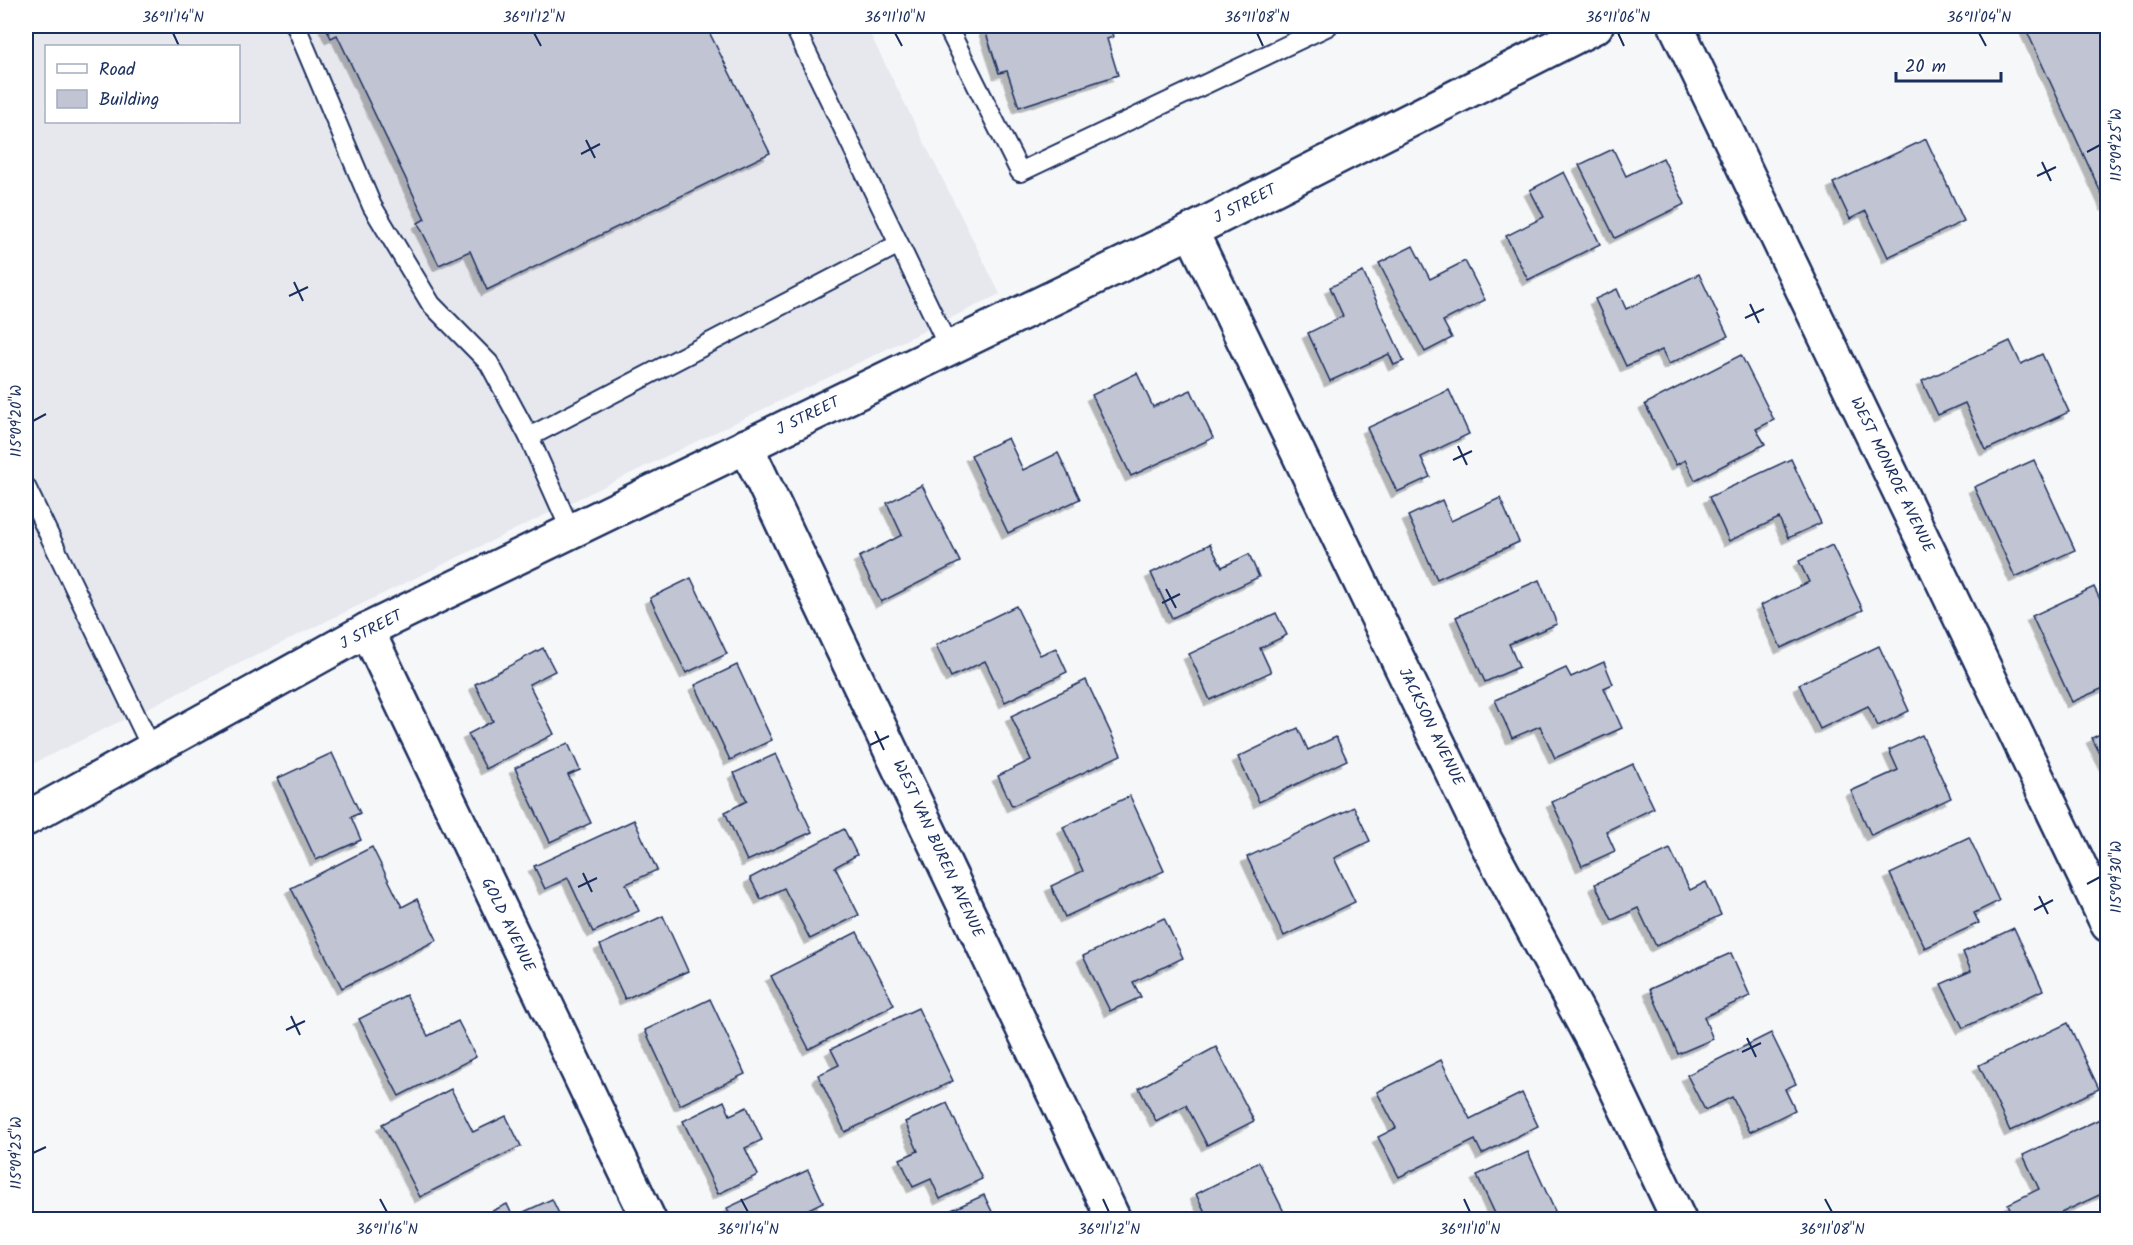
<svg xmlns="http://www.w3.org/2000/svg" width="2133" height="1245" font-family="Kalam,sans-serif">
<style>
.built{fill:#e6e8ee;fill-rule:evenodd}
.building{fill:#c0c4d3;stroke:#1b2f5e;stroke-width:1.5;filter:url(#shadow)}
.lines{fill:none;stroke-linecap:round;stroke-linejoin:round}
.service-casing{stroke:#1b2f5e;stroke-width:22}
.minor-casing{stroke:#1b2f5e;stroke-width:38}
.tertiary-casing{stroke:#1b2f5e;stroke-width:38}
.service{stroke:#fff;stroke-width:18}
.minor{stroke:#fff;stroke-width:33}
.tertiary{stroke:#fff;stroke-width:33}
.ticks{fill:none;stroke:#1b2f5e;stroke-width:2}
.labels{text-anchor:middle;dominant-baseline:central;stroke-width:4.5;stroke-linejoin:round;paint-order:stroke}
.street-label{font-size:16px;fill:#1b2f5e;stroke:#fff}
.neatline{fill:none;stroke:#1b2f5e;stroke-width:2}
.ticks-label{font-size:15px;text-anchor:middle;fill:#1b2f5e}
</style>
<defs>
<filter id="shadow"><feDropShadow dx="-5.5" dy="5.5" stdDeviation="0" flood-color="#0004"/></filter>
</defs>
<rect width="100%" height="100%" fill="#f6f7f9"/>
<filter id="ink" filterUnits="userSpaceOnUse"><feTurbulence type="fractalNoise" baseFrequency=".0167" numOctaves="2"/><feDisplacementMap in="SourceGraphic" scale="12" xChannelSelector="R" yChannelSelector="G"/><feConvolveMatrix kernelMatrix="1 2 1 2 8 2 1 2 1" color-interpolation-filters="sRGB"/></filter>
<g filter="url(#ink)">
<path class="built" d="M26 26H866L1000 294 26 767ZM46 46H238V122H46Z"/>
<g class="building">
<polygon points="325,26 706,26 770,153 487,290 470,251 439,265 418,223 425,219 337,35 331,38"/>
<polygon points="992,26 1110,26 1113,37 1107,39 1118,75 1019,107 1007,71 999,73 985,30"/>
<polygon points="2028,26 2108,26 2107,206 2025,27"/>
<polygon points="1926,139 1964,221 1888,257 1866,211 1850,219 1833,183"/>
<polygon points="1613,149 1626,176 1663,158 1685,204 1615,238 1579,165"/>
<polygon points="1564,172 1600,244 1528,280 1506,236 1544,217 1530,190"/>
<polygon points="1413,246 1430,279 1465,261 1485,300 1443,321 1452,338 1425,352 1379,263"/>
<polygon points="1363,272 1404,361 1394,365 1389,354 1330,381 1308,333 1343,316 1330,287"/>
<polygon points="1699,274 1728,336 1669,364 1662,350 1626,366 1595,299 1617,289 1626,309"/>
<polygon points="2010,341 2021,364 2042,354 2069,412 1986,450 1965,403 1938,415 1922,381"/>
<polygon points="1741,355 1774,420 1756,429 1765,444 1695,480 1685,460 1676,465 1645,404"/>
<polygon points="1137,373 1153,407 1191,390 1213,438 1131,476 1092,395"/>
<polygon points="1449,390 1469,434 1421,457 1430,477 1397,492 1367,428"/>
<polygon points="1008,438 1023,470 1058,453 1080,499 1008,533 971,455"/>
<polygon points="1791,459 1821,523 1788,538 1779,518 1729,541 1709,497"/>
<polygon points="2034,460 2075,550 2015,577 1974,487"/>
<polygon points="922,485 960,562 881,602 859,557 902,535 887,503"/>
<polygon points="1500,498 1519,542 1437,579 1408,516 1442,500 1451,521"/>
<polygon points="1210,544 1222,567 1249,554 1259,577 1172,618 1151,573"/>
<polygon points="1832,545 1863,610 1781,648 1761,605 1809,582 1799,561"/>
<polygon points="691,578 727,654 686,673 650,598"/>
<polygon points="1539,580 1557,624 1509,644 1519,667 1485,682 1456,617"/>
<polygon points="2094,587 2108,616 2108,686 2072,702 2032,616"/>
<polygon points="1016,606 1040,655 1056,648 1067,672 1005,702 985,661 951,677 936,645"/>
<polygon points="1276,613 1287,635 1260,648 1271,672 1210,700 1189,654"/>
<polygon points="1879,646 1909,711 1878,726 1868,706 1820,729 1799,684"/>
<polygon points="543,648 555,671 529,684 554,734 486,769 468,734 493,721 475,684"/>
<polygon points="1604,662 1613,684 1604,688 1622,728 1555,758 1540,726 1512,738 1495,700 1566,668 1571,677"/>
<polygon points="737,665 772,740 730,760 695,685"/>
<polygon points="1086,680 1121,755 1012,806 998,776 1031,760 1011,716"/>
<polygon points="1298,728 1308,750 1336,737 1347,760 1259,802 1238,757"/>
<polygon points="2108,730 2108,769 2092,738"/>
<polygon points="1922,735 1951,798 1871,835 1851,791 1898,770 1889,750"/>
<polygon points="568,743 580,770 568,775 591,823 550,842 515,768"/>
<polygon points="332,753 360,813 351,817 361,840 316,860 278,778"/>
<polygon points="776,754 812,832 747,861 725,812 747,801 734,773"/>
<polygon points="1633,764 1654,808 1606,831 1615,851 1582,866 1552,802"/>
<polygon points="1130,796 1164,871 1065,917 1051,886 1083,871 1063,827"/>
<polygon points="1354,807 1370,841 1334,858 1355,902 1284,936 1247,857"/>
<polygon points="634,820 657,870 626,884 639,911 593,932 568,878 545,889 534,866"/>
<polygon points="844,829 857,855 835,867 859,915 810,939 784,888 761,899 750,878"/>
<polygon points="1969,837 1999,901 1974,913 1979,923 1925,948 1890,874"/>
<polygon points="372,847 402,907 417,899 437,940 342,988 291,888"/>
<polygon points="1670,849 1690,890 1706,882 1721,915 1656,946 1638,908 1612,920 1595,884"/>
<polygon points="663,916 688,971 625,999 600,945"/>
<polygon points="1164,918 1183,958 1133,982 1141,997 1110,1011 1083,956"/>
<polygon points="2014,928 2043,990 1963,1028 1941,984 1971,971 1963,952"/>
<polygon points="857,932 894,1005 809,1049 771,976"/>
<polygon points="1731,953 1750,996 1704,1017 1713,1039 1678,1054 1650,989"/>
<polygon points="406,995 428,1036 458,1021 476,1057 399,1096 359,1019"/>
<polygon points="710,999 745,1074 680,1105 645,1030"/>
<polygon points="918,1008 953,1081 845,1132 818,1075 839,1065 831,1049"/>
<polygon points="2068,1023 2099,1089 2010,1131 1979,1065"/>
<polygon points="1771,1033 1796,1084 1785,1089 1795,1110 1750,1132 1732,1097 1705,1110 1687,1075"/>
<polygon points="1216,1047 1254,1121 1207,1145 1186,1105 1156,1121 1139,1088"/>
<polygon points="1441,1060 1470,1119 1522,1093 1538,1126 1482,1154 1475,1140 1399,1177 1378,1137 1396,1128 1377,1092"/>
<polygon points="451,1089 473,1132 506,1116 521,1146 420,1197 382,1124"/>
<polygon points="724,1101 730,1115 747,1107 762,1140 745,1148 758,1175 718,1194 683,1121"/>
<polygon points="947,1103 982,1179 940,1199 931,1179 913,1187 900,1159 918,1151 905,1122"/>
<polygon points="2104,1117 2108,1124 2108,1191 2046,1220 2015,1220 2008,1204 2039,1189 2023,1155"/>
<polygon points="1528,1152 1559,1220 1498,1220 1477,1175"/>
<polygon points="1259,1162 1288,1220 1209,1220 1196,1194"/>
<polygon points="808,1170 823,1202 800,1213 803,1220 732,1220 727,1208"/>
<polygon points="984,1195 996,1220 945,1220 943,1214"/>
<polygon points="552,1199 562,1220 473,1220 507,1204 513,1217"/>
</g>
<g class="lines">
<defs>
<g id="service">
<polyline points="296,26 372,206 431,304 489,363 529,437 571,531"/>
<polyline points="947,26 1020,172 1328,26"/>
<polyline points="899,244 949,348"/>
<polyline points="529,437 899,244 794,26"/>
<polyline points="26,487 152,749"/>
</g>
<g id="minor">
<polyline points="1676,26 2108,925"/>
<polyline points="1191,231 1485,840 1595,1044 1679,1220"/>
<polyline points="746,446 1114,1220"/>
<polyline points="367,630 649,1220"/>
</g>
<polyline id="tertiary" points="26,819 367,630 1191,231 1596,26"/>
</defs>
<use href="#service" class="service-casing"/>
<use href="#minor" class="minor-casing"/>
<use href="#tertiary" class="tertiary-casing"/>
<use href="#service" class="service"/>
<use href="#minor" class="minor"/>
<use href="#tertiary" class="tertiary"/>
</g>
</g>
<path class="ticks" d="M173 33 179 46M534 33 541 46M895 33 902 46M1257 33 1263 46M1618 33 1624 46M1979 33 1986 46M586 140 595 158M2087 152 2100 145M581 154 600 144M2042 162 2051 181M2037 176 2056 167M294 282 303 301M289 296 308 287M1750 304 1759 323M1745 318 1764 309M33 421 46 414M1458 446 1467 465M1453 460 1472 451M1166 589 1176 608M1162 603 1180 594M875 731 884 750M870 745 889 736M583 873 592 892M2087 884 2100 877M578 887 597 878M2039 896 2048 914M2034 910 2053 900M291 1016 300 1035M286 1030 305 1021M1747 1038 1756 1057M1742 1052 1761 1043M33 1153 46 1147M380 1199 387 1212M741 1199 748 1212M1103 1199 1109 1212M1464 1199 1470 1212M1825 1199 1832 1212"/>
<g class="labels">
<g class="street-label">
<text transform="translate(1245 204) rotate(-27)">J STREET</text>
<text transform="translate(808 416) rotate(-26)">J STREET</text>
<text transform="translate(1892 475) rotate(64)">WEST MONROE AVENUE</text>
<text transform="translate(371 630) rotate(-27)">J STREET</text>
<text transform="translate(1431 727) rotate(64)">JACKSON AVENUE</text>
<text transform="translate(938 849) rotate(65)">WEST VAN BUREN AVENUE</text>
<text transform="translate(508 925) rotate(64)">GOLD AVENUE</text>
</g>
</g>
<rect width="2133" height="1245" fill="none" stroke="#fff" stroke-width="66"/>
<rect x="45" y="45" width="195" height="78" fill="#ffffff" stroke="#a4acbf" stroke-width="1.5"/>
<rect x="57" y="64" width="30" height="9" fill="#ffffff" stroke="#a4acbf" stroke-width="1.5"/>
<text x="99" y="75" font-size="18" fill="#1b2f5e">Road</text>
<rect x="57" y="90" width="30" height="18" fill="#c0c4d3" stroke="#a4acbf" stroke-width="1.5"/>
<text x="99" y="105" font-size="18" fill="#1b2f5e">Building</text>
<path d="M1896 72v9h105v-9" fill="none" stroke="#1b2f5e" stroke-width="3"/>
<text x="1905" y="72" font-size="18" fill="#1b2f5e" stroke="#ffffff" stroke-width="4.5" paint-order="stroke">20 m</text>
<rect x="33" y="33" width="2067" height="1179" class="neatline"/>
<g class="ticks-label">
<text x="173" y="22">36°11'14"N</text>
<text x="534" y="22">36°11'12"N</text>
<text x="895" y="22">36°11'10"N</text>
<text x="1257" y="22">36°11'08"N</text>
<text x="1618" y="22">36°11'06"N</text>
<text x="1979" y="22">36°11'04"N</text>
<text transform="translate(2116 145) rotate(-90)" y="5">115°09'25"W</text>
<text transform="translate(16 421) rotate(-90)" y="5">115°09'20"W</text>
<text transform="translate(2116 877) rotate(-90)" y="5">115°09'30"W</text>
<text transform="translate(16 1153) rotate(-90)" y="5">115°09'25"W</text>
<text x="387" y="1234">36°11'16"N</text>
<text x="748" y="1234">36°11'14"N</text>
<text x="1109" y="1234">36°11'12"N</text>
<text x="1470" y="1234">36°11'10"N</text>
<text x="1832" y="1234">36°11'08"N</text>
</g>
</svg>
